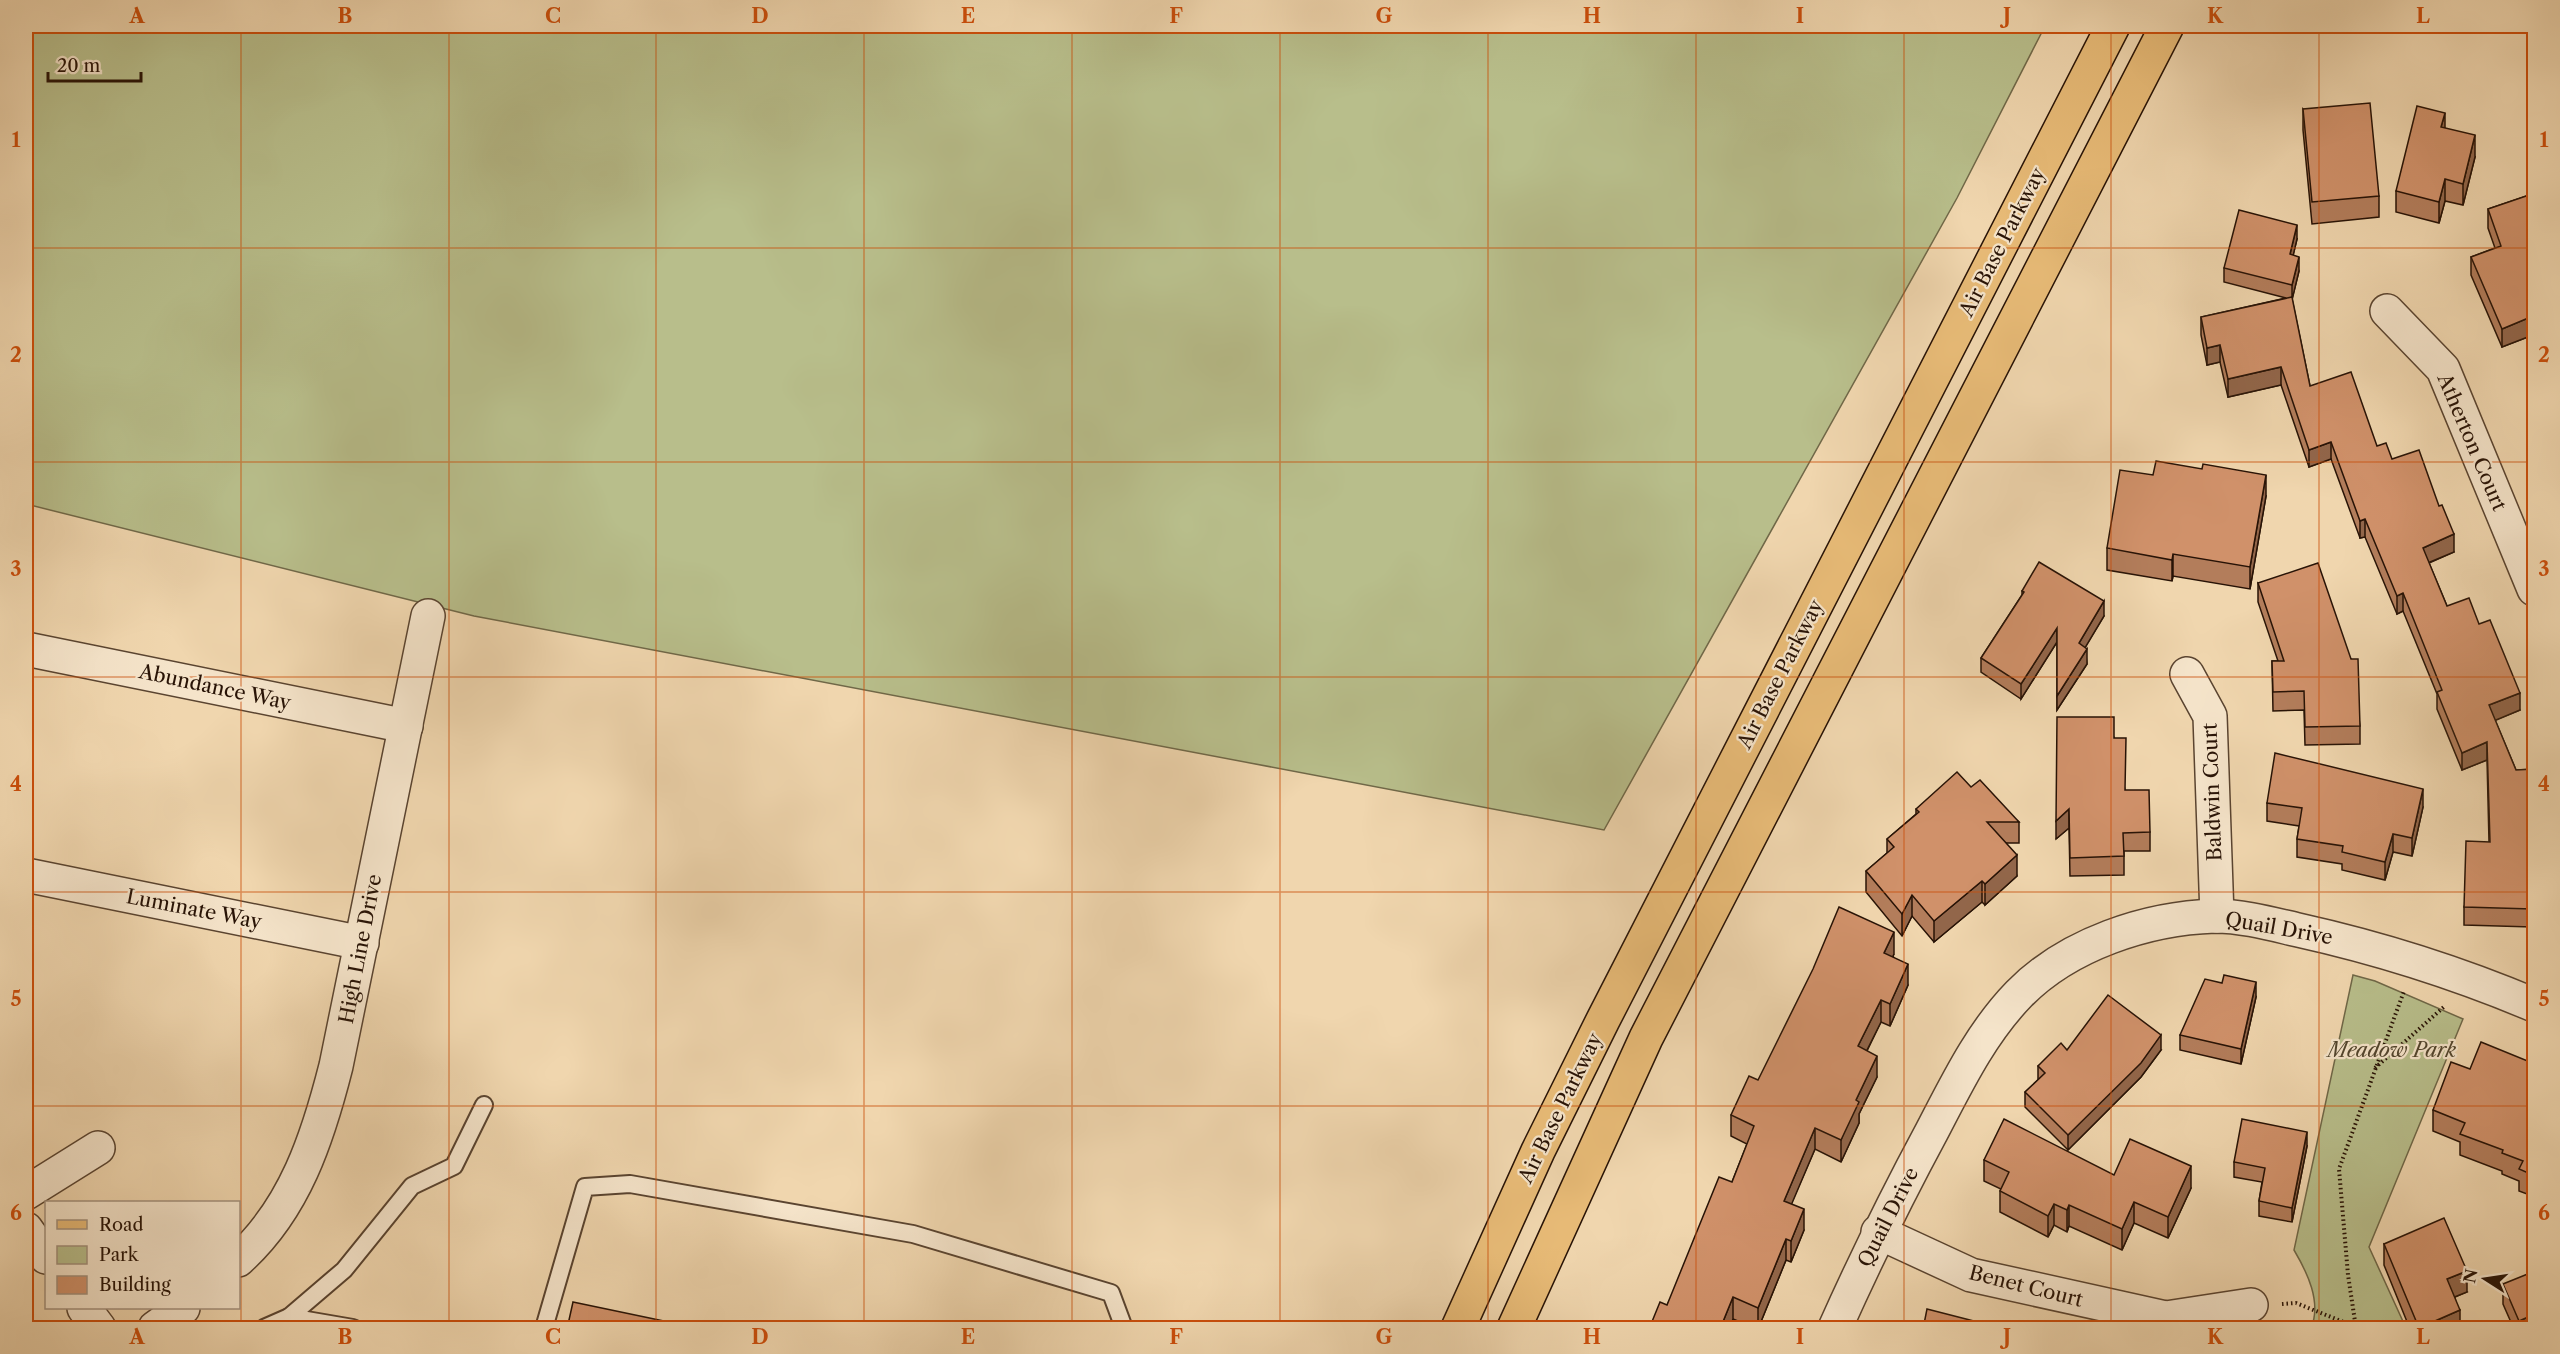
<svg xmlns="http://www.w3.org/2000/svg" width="2560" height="1354" font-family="'Libre Caslon Text',serif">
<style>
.green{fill:#b8be8b;stroke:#706848;stroke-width:1.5}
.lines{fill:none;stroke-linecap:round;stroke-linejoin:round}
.lane-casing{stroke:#5a4430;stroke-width:20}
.street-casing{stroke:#5a4430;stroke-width:36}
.primary-casing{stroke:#281306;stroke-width:36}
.path{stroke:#281306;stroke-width:4;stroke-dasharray:1.5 3;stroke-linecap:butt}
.lane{stroke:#f5e4ca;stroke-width:16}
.street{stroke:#f5e4ca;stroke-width:33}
.primary{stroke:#e8bb77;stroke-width:33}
.wall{fill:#b37d5b;stroke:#281306;stroke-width:1.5}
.shaded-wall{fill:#92664a;stroke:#281306;stroke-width:1.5}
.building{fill:#d0916a;stroke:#281306;stroke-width:1.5}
.grid{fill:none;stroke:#cb4e0b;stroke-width:1.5;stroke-opacity:0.55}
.labels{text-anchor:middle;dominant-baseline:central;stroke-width:4.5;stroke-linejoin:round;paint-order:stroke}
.street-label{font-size:20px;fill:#281306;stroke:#f5e4ca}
.park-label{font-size:20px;font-style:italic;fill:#53462e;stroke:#f5e4ca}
.neatline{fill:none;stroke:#cb4e0b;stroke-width:2}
.grid-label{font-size:20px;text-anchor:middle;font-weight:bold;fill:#cb4e0b}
</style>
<rect width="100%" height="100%" fill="#f0d6ae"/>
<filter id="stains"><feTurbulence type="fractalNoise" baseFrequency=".00333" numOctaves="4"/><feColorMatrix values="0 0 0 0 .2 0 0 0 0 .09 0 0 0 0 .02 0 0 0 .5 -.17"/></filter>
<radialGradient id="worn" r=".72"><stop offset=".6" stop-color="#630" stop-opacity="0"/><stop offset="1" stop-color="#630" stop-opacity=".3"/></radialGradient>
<g class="green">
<polygon points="26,26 2045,26 1957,198 1604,830 474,616 26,504"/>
<path d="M2353 975 2375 981 2463 1019 2369 1247 2406 1328H2311C2322 1302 2307 1272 2294 1250Z"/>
</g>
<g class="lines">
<defs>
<g id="lane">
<polyline points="289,1317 353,1328"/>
<polyline points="264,1328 289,1317 344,1270 412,1186 454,1166 484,1105"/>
<polyline points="544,1328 585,1187 630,1184 913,1234 1111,1293 1124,1328"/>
</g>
<g id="street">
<polyline points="2387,311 2443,369 2534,589"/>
<polyline points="26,649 406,726"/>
<polyline points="2187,674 2210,716 2217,916"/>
<polyline points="26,875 362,943"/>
<polyline points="26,1193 98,1148"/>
<polyline points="26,1229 46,1257"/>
<polyline points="1878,1232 1971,1275 2166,1318 2251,1305"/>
<path d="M238 1260C295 1209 318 1137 336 1066L428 616"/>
<polyline points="84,1308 99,1328"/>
<polyline points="155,1328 183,1308"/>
<path d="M1835 1328C1865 1261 1897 1196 1932 1131 1957 1083 1981 1033 2019 994 2068 944 2147 918 2215 916 2243 916 2272 924 2298 930 2379 948 2458 973 2534 1005"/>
</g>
<g id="primary">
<polyline points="1458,1328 1538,1151 1603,1020 2113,26"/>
<polyline points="1514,1328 1646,1038 2167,26"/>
</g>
</defs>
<use href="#lane" class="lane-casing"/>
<use href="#street" class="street-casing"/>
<use href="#primary" class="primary-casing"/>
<g class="path">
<polyline points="2375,1068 2445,1006"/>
<polyline points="2282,1304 2296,1303 2356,1327"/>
<polyline points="2356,1328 2348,1275 2339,1169 2404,991"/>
</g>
<use href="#lane" class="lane"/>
<use href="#street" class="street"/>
<use href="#primary" class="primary"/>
</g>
<g class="wall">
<polygon points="2303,109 2379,196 2379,217 2312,224 2303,130"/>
<polygon points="2475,157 2463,205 2445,201 2439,223 2396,212 2396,191"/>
<polygon points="2535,193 2535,339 2533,335 2502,347 2471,275 2471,257 2495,248 2488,228 2488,209"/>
<polygon points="2297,239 2293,255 2299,271 2292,299 2310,386 2392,459 2454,552 2429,563 2447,606 2479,624 2520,710 2495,720 2516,770 2535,769 2535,905 2532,905 2532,927 2464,925 2464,907 2489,842 2487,760 2462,770 2437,709 2437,694 2403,611 2397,614 2365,537 2360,538 2331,459 2309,467 2281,385 2228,397 2220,362 2207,365 2201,335 2201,317 2286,298 2224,282 2224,268"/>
<polygon points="2533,400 2535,400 2535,423 2533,419"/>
<polygon points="2266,496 2250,589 2173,576 2172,581 2107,570 2107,548"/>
<polygon points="2258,583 2351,659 2360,726 2360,744 2305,745 2304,710 2273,711 2272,661 2278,661 2258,602"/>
<polygon points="2022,591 2104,616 2085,647 2087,664 2057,710 2057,642 2021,699 1981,672 1981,658 2022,595"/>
<polygon points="2114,738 2125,790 2150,832 2150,851 2124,851 2124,875 2070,876 2069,828 2056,839"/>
<polygon points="1971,787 2019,822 2019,843 2006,843 2017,876 1985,905 1982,902 1934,942 1912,916 1902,936 1866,892 1866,871 1887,853 1887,839 1916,814 1916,809"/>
<polygon points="2267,803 2423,807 2412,856 2393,852 2385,880 2342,870 2342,864 2297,857 2297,839 2299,826 2267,821"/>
<polygon points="1894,954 1893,956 1908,985 1890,1026 1881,1022 1867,1051 1877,1077 1859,1114 1859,1123 1841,1162 1815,1149 1791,1204 1804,1230 1791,1262 1786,1260 1758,1329 1733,1319 1729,1329 1649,1329 1667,1305 1732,1182 1747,1144 1731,1136 1731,1115"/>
<polygon points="2256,997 2241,1064 2180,1050 2180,1035"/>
<polygon points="2067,1050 2161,1050 2141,1077 2068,1150 2025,1107 2025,1092 2038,1080 2038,1066"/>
<polygon points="2535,1064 2535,1197 2519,1191 2519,1181 2502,1174 2502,1171 2460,1155 2460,1142 2433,1131 2433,1110 2470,1069"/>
<polygon points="2307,1146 2292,1222 2259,1216 2259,1201 2262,1182 2234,1177 2234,1162"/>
<polygon points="1984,1160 2114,1175 2191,1188 2168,1238 2134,1223 2122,1250 2069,1226 2067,1232 2054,1225 2048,1237 2000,1212 2000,1191 2001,1189 1984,1181"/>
<polygon points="2384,1244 2467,1292 2455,1297 2460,1329 2410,1329 2384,1265"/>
<polygon points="2503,1284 2535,1329 2514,1329 2503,1304"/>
</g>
<g class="shaded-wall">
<polygon points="2445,113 2445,134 2441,127"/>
<polygon points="2475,135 2475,157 2463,205 2463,184"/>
<polygon points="2445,179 2445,201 2439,223 2439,202"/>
<polygon points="2297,225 2297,239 2290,269 2290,254"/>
<polygon points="2299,257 2299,271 2292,300 2292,285"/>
<polygon points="2533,316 2533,335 2502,347 2502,329"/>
<polygon points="2220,345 2220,362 2207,365 2207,348"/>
<polygon points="2281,367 2281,385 2228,397 2228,379"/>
<polygon points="2331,442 2331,459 2309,467 2309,450"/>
<polygon points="2266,475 2266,496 2250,589 2250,567"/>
<polygon points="2365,519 2365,537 2360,538 2360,521"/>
<polygon points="2454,534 2454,552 2423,565 2423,548"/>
<polygon points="2173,554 2173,576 2172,581 2172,560"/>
<polygon points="2403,593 2403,611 2397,614 2397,596"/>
<polygon points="2104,601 2104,616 2079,658 2079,643"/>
<polygon points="2057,628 2057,642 2021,699 2021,684"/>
<polygon points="2087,649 2087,664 2057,710 2057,696"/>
<polygon points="2520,693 2520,710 2489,723 2489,705"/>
<polygon points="2487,742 2487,760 2462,770 2462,753"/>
<polygon points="2423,789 2423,807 2412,856 2412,838"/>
<polygon points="2069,809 2069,828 2056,839 2056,821"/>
<polygon points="2393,834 2393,852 2385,880 2385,862"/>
<polygon points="2017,855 2017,876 1985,905 1985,884"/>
<polygon points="1982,881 1982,902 1934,942 1934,921"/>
<polygon points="1912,895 1912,916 1902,936 1902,914"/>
<polygon points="1894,932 1894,954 1884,974 1884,953"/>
<polygon points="1908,964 1908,985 1890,1026 1890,1004"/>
<polygon points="2256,982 2256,997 2241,1064 2241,1049"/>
<polygon points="1881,1000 1881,1022 1858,1068 1858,1046"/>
<polygon points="2161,1035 2161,1050 2141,1077 2068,1150 2068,1135"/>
<polygon points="1877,1056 1877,1077 1859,1114 1859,1123 1841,1162 1841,1140 1856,1100"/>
<polygon points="1815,1128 1815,1149 1784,1222 1784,1201"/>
<polygon points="2307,1132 2307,1146 2292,1222 2292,1208"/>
<polygon points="2191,1166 2191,1188 2168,1238 2168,1217"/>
<polygon points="2134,1202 2134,1223 2122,1250 2122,1229"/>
<polygon points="2054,1204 2054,1225 2048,1237 2048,1216"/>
<polygon points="2069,1205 2069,1226 2067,1232 2067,1210"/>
<polygon points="1804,1209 1804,1230 1791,1262 1791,1241"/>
<polygon points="1786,1239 1786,1260 1758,1329 1758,1308"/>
<polygon points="2467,1271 2467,1292 2447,1300 2447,1279"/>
<polygon points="1733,1297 1733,1319 1729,1329 1720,1329"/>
<polygon points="2460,1310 2460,1329 2419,1329 2419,1328"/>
<polygon points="2535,1314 2535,1329 2519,1329 2519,1321"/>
</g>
<g class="building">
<polygon points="2370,103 2379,196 2312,202 2303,109"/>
<polygon points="2417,106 2445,113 2441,127 2475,135 2463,184 2445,179 2439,202 2396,191"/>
<polygon points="2535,193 2535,321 2533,316 2502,329 2471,257 2501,246 2488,209"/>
<polygon points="2239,210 2297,225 2290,254 2299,257 2292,285 2224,268"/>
<polygon points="2292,297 2310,386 2351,372 2377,446 2386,443 2392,459 2419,450 2439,506 2442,505 2454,534 2423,548 2447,606 2469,598 2479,624 2490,620 2520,693 2489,705 2516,770 2535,769 2535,888 2532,888 2532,909 2464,907 2466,841 2490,842 2487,742 2462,753 2437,692 2442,690 2403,593 2397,596 2365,519 2360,521 2331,442 2309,450 2281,367 2228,379 2220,345 2207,348 2201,317"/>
<polygon points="2156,461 2202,469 2203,464 2266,475 2250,567 2173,554 2172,560 2107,548 2120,470 2153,475"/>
<polygon points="2039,562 2104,601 2079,643 2087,649 2057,696 2057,628 2021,684 1981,658 2024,592 2022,591"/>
<polygon points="2318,563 2351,659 2358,659 2360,726 2305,727 2304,691 2273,692 2272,661 2284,661 2258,583"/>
<polygon points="2057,717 2114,717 2114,738 2126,738 2125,790 2149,790 2150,832 2123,833 2124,856 2070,858 2069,809 2056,821"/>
<polygon points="2275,753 2423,789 2412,838 2393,834 2385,862 2342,852 2343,846 2297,839 2302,808 2267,803"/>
<polygon points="1957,772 1971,787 1980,780 2019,822 1987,822 2017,855 1985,884 1982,881 1934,921 1912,895 1902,914 1866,871 1894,847 1887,839 1919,812 1916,809"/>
<polygon points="1839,907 1894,932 1884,953 1908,964 1890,1004 1881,1000 1858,1046 1877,1056 1856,1100 1859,1102 1841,1140 1815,1128 1784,1201 1804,1209 1791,1241 1786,1239 1758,1308 1733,1297 1720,1329 1649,1329 1660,1302 1667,1305 1719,1177 1732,1182 1754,1126 1731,1115 1749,1076 1758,1080 1813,969"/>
<polygon points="2224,975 2256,982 2241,1049 2180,1035 2205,979 2222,983"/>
<polygon points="2108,995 2161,1035 2141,1063 2068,1135 2025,1092 2045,1073 2038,1066 2061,1043 2067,1050"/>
<polygon points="2481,1042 2535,1064 2535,1176 2519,1169 2523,1161 2502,1153 2503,1150 2460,1134 2465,1123 2433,1110 2451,1062 2470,1069"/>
<polygon points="2004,1119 2114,1175 2130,1139 2191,1166 2168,1217 2134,1202 2122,1229 2069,1205 2067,1210 2054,1204 2048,1216 2000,1191 2009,1172 1984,1160"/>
<polygon points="2242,1119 2307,1132 2292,1208 2259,1201 2265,1168 2234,1162"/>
<polygon points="2444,1218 2467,1271 2447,1279 2460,1310 2419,1328 2384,1244"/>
<polygon points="2535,1271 2535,1314 2519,1321 2503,1284"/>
<polygon points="573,1302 702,1329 567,1329"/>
<polygon points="1927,1309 2005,1329 1923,1329"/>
</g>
<path class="grid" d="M241 26V1328M449 26V1328M656 26V1328M864 26V1328M1072 26V1328M1280 26V1328M1488 26V1328M1696 26V1328M1904 26V1328M2111 26V1328M2319 26V1328M26 248H2534M26 462H2534M26 677H2534M26 892H2534M26 1106H2534"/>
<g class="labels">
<g class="street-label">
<text transform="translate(2002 242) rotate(-63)">Air Base Parkway</text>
<text transform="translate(2472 442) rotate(67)">Atherton Court</text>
<text transform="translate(1780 674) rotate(-63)">Air Base Parkway</text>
<text transform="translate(215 687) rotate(12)">Abundance Way</text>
<text transform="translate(2212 792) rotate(-92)">Baldwin Court</text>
<text transform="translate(194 909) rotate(11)">Luminate Way</text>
<text transform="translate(2279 928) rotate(10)">Quail Drive</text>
<text transform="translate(360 949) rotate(-79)">High Line Drive</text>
<text transform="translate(1560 1108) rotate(-64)">Air Base Parkway</text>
<text transform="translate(1888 1217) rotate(-63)">Quail Drive</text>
<text transform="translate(2026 1286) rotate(14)">Benet Court</text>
</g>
<g class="park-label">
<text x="2392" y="1050">Meadow Park</text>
</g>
</g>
<rect width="2560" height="1354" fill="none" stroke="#f0d6ae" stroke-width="66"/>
<rect x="45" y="1201" width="195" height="108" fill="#f5e4ca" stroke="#a3907c" stroke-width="1.5"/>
<rect x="57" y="1220" width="30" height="9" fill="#e8bb77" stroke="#a3907c" stroke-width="1.5"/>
<text x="99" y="1231" font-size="18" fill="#281306">Road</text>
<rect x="57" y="1246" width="30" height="18" fill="#b8be8b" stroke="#a3907c" stroke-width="1.5"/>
<text x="99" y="1261" font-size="18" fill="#281306">Park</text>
<rect x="57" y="1276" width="30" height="18" fill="#d0916a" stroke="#a3907c" stroke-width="1.5"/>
<text x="99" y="1291" font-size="18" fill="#281306">Building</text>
<g transform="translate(2485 1279) rotate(282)" stroke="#f5e4ca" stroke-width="4.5" paint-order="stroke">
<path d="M0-4.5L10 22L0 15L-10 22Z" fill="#281306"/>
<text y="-9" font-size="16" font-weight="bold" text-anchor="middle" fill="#281306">N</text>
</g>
<path d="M48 72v9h93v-9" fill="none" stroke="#281306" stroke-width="3"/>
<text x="57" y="72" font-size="18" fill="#281306" stroke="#f5e4ca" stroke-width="4.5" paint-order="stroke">20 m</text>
<rect x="33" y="33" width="2494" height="1288" class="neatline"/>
<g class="grid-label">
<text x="137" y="23">A</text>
<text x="345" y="23">B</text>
<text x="553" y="23">C</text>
<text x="760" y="23">D</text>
<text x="968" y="23">E</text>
<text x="1176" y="23">F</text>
<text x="1384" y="23">G</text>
<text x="1592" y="23">H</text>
<text x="1800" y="23">I</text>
<text x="2007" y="23">J</text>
<text x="2215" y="23">K</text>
<text x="2423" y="23">L</text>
<text x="16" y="147">1</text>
<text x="2544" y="147">1</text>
<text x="16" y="362">2</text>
<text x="2544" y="362">2</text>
<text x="16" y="576">3</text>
<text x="2544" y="576">3</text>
<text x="16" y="791">4</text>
<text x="2544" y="791">4</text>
<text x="16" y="1006">5</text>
<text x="2544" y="1006">5</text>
<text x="16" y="1220">6</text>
<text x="2544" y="1220">6</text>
<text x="137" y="1344">A</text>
<text x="345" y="1344">B</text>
<text x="553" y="1344">C</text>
<text x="760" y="1344">D</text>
<text x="968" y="1344">E</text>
<text x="1176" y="1344">F</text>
<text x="1384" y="1344">G</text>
<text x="1592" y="1344">H</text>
<text x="1800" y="1344">I</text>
<text x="2007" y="1344">J</text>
<text x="2215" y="1344">K</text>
<text x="2423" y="1344">L</text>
</g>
<rect width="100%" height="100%" filter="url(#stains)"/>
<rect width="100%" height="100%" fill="url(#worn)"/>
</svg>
